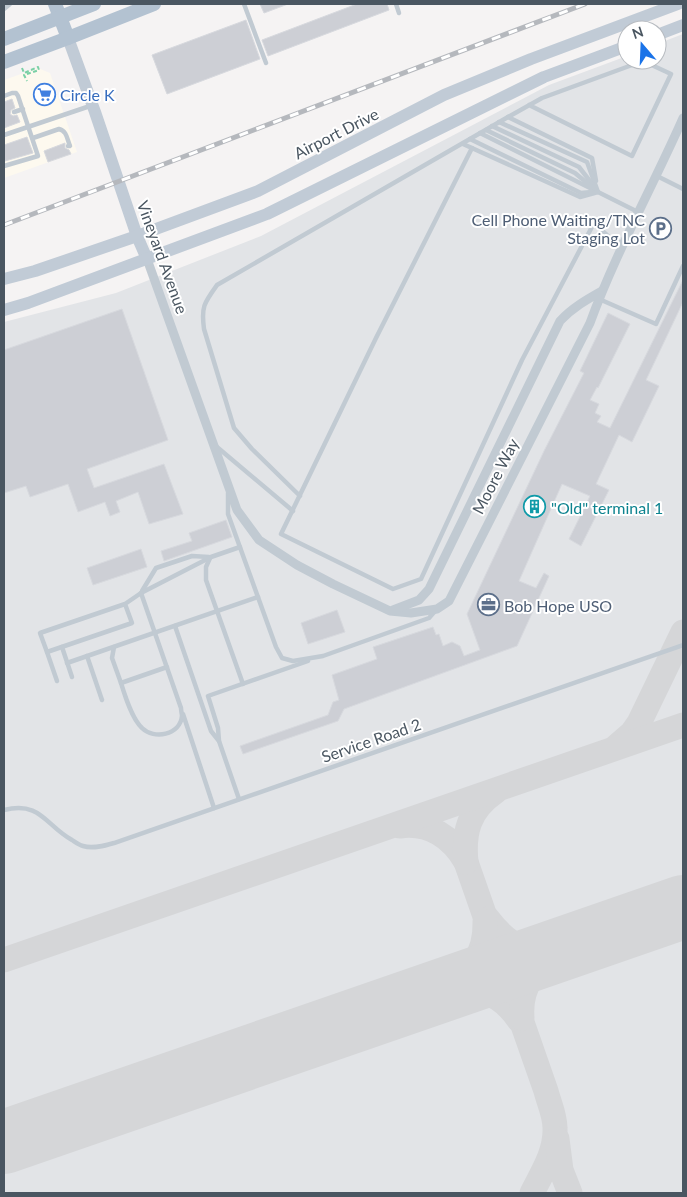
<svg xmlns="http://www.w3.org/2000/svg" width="687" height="1197" font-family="Lato,sans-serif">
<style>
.commercial{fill:#fdf9ef}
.airport{fill:#e2e4e7}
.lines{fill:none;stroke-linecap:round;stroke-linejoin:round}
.taxiway{stroke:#d5d6d8;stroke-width:25}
.runway{stroke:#d5d6d8;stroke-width:64}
.building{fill:#cdcfd5;stroke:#d7d9de}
.path{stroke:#7ad0a6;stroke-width:2;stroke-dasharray:4 2.5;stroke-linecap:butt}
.lane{stroke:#c1cad2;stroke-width:4.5}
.street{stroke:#c1cad2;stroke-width:9}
.secondary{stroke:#c1cbd6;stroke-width:12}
.primary{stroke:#b3c2d1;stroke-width:14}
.rail-casing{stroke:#b5b8bd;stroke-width:5}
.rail{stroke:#fff;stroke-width:3;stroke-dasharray:9;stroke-linecap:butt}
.labels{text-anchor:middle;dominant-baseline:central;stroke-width:4;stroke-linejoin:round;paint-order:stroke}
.shop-label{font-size:16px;fill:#366cbe;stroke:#fff;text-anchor:start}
.street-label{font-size:16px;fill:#4a5661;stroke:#fff}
.service-label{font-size:16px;fill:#4e5e75;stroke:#fff;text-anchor:end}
.culture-label{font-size:16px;fill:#0d838f;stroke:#fff;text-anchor:start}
</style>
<rect width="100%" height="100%" fill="#f5f3f3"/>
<polygon class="commercial" points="38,68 50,73 77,152 4,178 4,80"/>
<polygon class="airport" points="683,34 683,1193 4,1193 4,322 116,293 261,236 549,85 627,56 627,60 657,60 657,44"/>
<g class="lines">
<g class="taxiway">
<polyline points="617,746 632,733 639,723 683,632"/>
<path d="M400 826C429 822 452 837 466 862L546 1091C549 1103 555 1115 555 1128 556 1152 542 1173 532 1193"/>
<path d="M466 862C463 832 469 810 495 792"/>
<path d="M488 919C513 952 530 953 569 947"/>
<polyline points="4,960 683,725"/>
<path d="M441 991C475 987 498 989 519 1020"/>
<path d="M441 991C469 973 486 957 485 922"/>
<path d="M522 1018C519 979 541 967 569 947"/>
<polyline points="557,1139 561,1170 570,1193"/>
</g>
<polyline class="runway" points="4,1142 683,907"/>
</g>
<g class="building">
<polygon points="260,4 288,4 264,13"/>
<polygon points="357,4 387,4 389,10 268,56 262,40"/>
<polygon points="246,20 260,59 167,94 152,55"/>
<polygon points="12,99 15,108 11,110 10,114 13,116 17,115 20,122 4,128 4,102"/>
<polygon points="27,137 33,153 5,161 4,157 4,145"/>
<polygon points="65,143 65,148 69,150 71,154 48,162 44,151"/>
<polygon points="683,280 683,302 646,380 659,386 632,442 619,435 596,484 609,490 581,546 569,539 590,496 562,484 519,581 536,588 544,573 549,576 517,646 344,709 338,721 243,754 240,746 328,715 333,702 339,700 332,675 377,659 373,647 433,627 436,635 439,634 443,646 452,642 460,646 464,656 480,650 467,614 544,451 584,373 580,371 608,313 630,324 598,388 597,387 590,400 599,404 595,413 601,416 597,422 610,428"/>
<polygon points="122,309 168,440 87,469 94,488 164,464 183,514 149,524 138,492 116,501 120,512 110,516 105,502 78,512 68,484 30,497 26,486 4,493 4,350"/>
<polygon points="226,520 232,537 164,561 161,551 192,541 189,533"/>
<polygon points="141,549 147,567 93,585 87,568"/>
<polygon points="337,610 345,632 308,644 301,623"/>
</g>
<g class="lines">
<polyline class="path" points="22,68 24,73 38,67 39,70 24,75 27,81"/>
<g class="lane">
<polyline points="244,4 266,63"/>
<polyline points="396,4 399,13"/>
<polyline points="4,9 10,4"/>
<polyline points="4,96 12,93 16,93 18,96 38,156 4,166"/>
<polyline points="14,112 23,109"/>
<polyline points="508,117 592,158 596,181"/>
<polyline points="499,122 587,162 598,192"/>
<polyline points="492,126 579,167 593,185"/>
<polyline points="486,130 575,173 593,188"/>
<polyline points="480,133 638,212"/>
<polyline points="4,135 90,106"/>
<path d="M33 138 59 129C67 131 67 139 70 146H68"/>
<polyline points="470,139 581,193 592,192"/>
<polyline points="463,144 580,197 598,192"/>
<polyline points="472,148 376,338 281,534 393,589 421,579 522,360 594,223 610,238 623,244"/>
<polyline points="657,176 683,189"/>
<polyline points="599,299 656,324 683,266"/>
<polyline points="217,447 293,511"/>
<polyline points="228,493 228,514 276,647 282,658 293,661 323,656 429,618 436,610"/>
<path d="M300 496 252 449 234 428 204 329C201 307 204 303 217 285L508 117 542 98 643 61 671 74 632 156 529 105"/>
<polyline points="210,558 206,567 206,580 243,684"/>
<polyline points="142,591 156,568 192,556 209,557"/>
<polyline points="125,604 132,623 47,652 40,633 125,604 141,593 211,557 240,547"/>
<polyline points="175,626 211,731 219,741"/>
<polyline points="62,647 72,677"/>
<polyline points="114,647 112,658 121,683 167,667"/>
<polyline points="47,652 57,681"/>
<polyline points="87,656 102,700"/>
<polyline points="67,663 258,597"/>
<path d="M121 683C125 696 132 719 142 728 154 740 180 735 182 716 182 714 181 711 181 708L141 593"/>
<polyline points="183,714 214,808"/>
<polyline points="239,799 219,741 218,728 208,696 308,661"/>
<path d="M4 810C41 801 45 825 72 840 75 842 79 845 83 846 93 849 104 846 114 843L683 645"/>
</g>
<g class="street">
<path d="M147 259 237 510 259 540 297 565 333 584 390 611 411 613 437 609 449 601 590 323C616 252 653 186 683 118"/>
<path d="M393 610 419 600 429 589 560 321C572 308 586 300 602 291"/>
</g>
<g class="secondary">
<polyline points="657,35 683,25"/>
<polyline points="68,38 95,112 137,236 147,259"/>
<polyline points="4,279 35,271 137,236 258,191 444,95 531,59 678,4"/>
<polyline points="4,310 28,303 267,214 544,77 627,46"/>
</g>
<g class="primary">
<polyline points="55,4 68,38"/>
<polyline points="4,39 94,4"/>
<polyline points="4,62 68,38 154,4"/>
</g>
<defs>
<polyline id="rail" points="4,225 585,4"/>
</defs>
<use href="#rail" class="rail-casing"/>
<use href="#rail" class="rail"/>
</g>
<defs>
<symbol id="supermarket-ring" viewBox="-11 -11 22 22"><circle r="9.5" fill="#fff" stroke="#3f7fe0" stroke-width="1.5"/><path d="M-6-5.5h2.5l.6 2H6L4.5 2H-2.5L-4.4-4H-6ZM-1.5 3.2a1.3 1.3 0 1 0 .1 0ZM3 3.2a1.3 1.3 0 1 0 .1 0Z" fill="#3f7fe0"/></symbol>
<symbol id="parking-ring" viewBox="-11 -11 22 22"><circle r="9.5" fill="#fff" stroke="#5c6f8a" stroke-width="1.5"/><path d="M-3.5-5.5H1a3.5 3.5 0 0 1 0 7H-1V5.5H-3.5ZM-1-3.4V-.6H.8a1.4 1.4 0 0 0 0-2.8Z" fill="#5c6f8a"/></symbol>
<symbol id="building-ring" viewBox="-11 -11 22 22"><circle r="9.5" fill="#fff" stroke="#0f9aa8" stroke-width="1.5"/><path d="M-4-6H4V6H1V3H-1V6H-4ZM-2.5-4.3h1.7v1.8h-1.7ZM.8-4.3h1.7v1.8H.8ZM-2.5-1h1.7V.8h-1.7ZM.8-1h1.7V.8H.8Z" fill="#0f9aa8"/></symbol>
<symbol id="office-ring" viewBox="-11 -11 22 22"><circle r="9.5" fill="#fff" stroke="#5c6f8a" stroke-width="1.5"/><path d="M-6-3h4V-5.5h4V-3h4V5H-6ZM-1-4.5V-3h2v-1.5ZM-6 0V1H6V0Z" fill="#5c6f8a"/></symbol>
</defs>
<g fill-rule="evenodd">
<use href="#supermarket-ring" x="32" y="82" width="25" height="25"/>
<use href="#parking-ring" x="648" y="216" width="25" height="25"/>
<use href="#building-ring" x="522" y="494" width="25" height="25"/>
<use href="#office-ring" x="476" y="592" width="25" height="25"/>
</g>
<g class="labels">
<g class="shop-label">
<text x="60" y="94">Circle K</text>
</g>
<g class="street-label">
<text transform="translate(336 133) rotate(-27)">Airport Drive</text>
<text transform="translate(163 257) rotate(70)">Vineyard Avenue</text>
<text transform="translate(495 476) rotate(-63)">Moore Way</text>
<text transform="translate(371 740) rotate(-19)">Service Road 2</text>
</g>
<g class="service-label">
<text x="645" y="219">Cell Phone Waiting/TNC<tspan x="645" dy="18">Staging Lot</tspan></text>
<text x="504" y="605" text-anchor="start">Bob Hope USO</text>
</g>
<g class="culture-label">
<text x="551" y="507">"Old" terminal 1</text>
</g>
</g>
<rect width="687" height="1197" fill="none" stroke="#4a5661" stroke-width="10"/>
<g transform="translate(642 45) rotate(341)"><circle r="24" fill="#ffffff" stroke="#b7bbc0"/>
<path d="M0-4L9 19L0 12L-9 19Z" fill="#1a73e8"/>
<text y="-8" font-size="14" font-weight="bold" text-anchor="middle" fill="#4a5661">N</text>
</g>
</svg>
